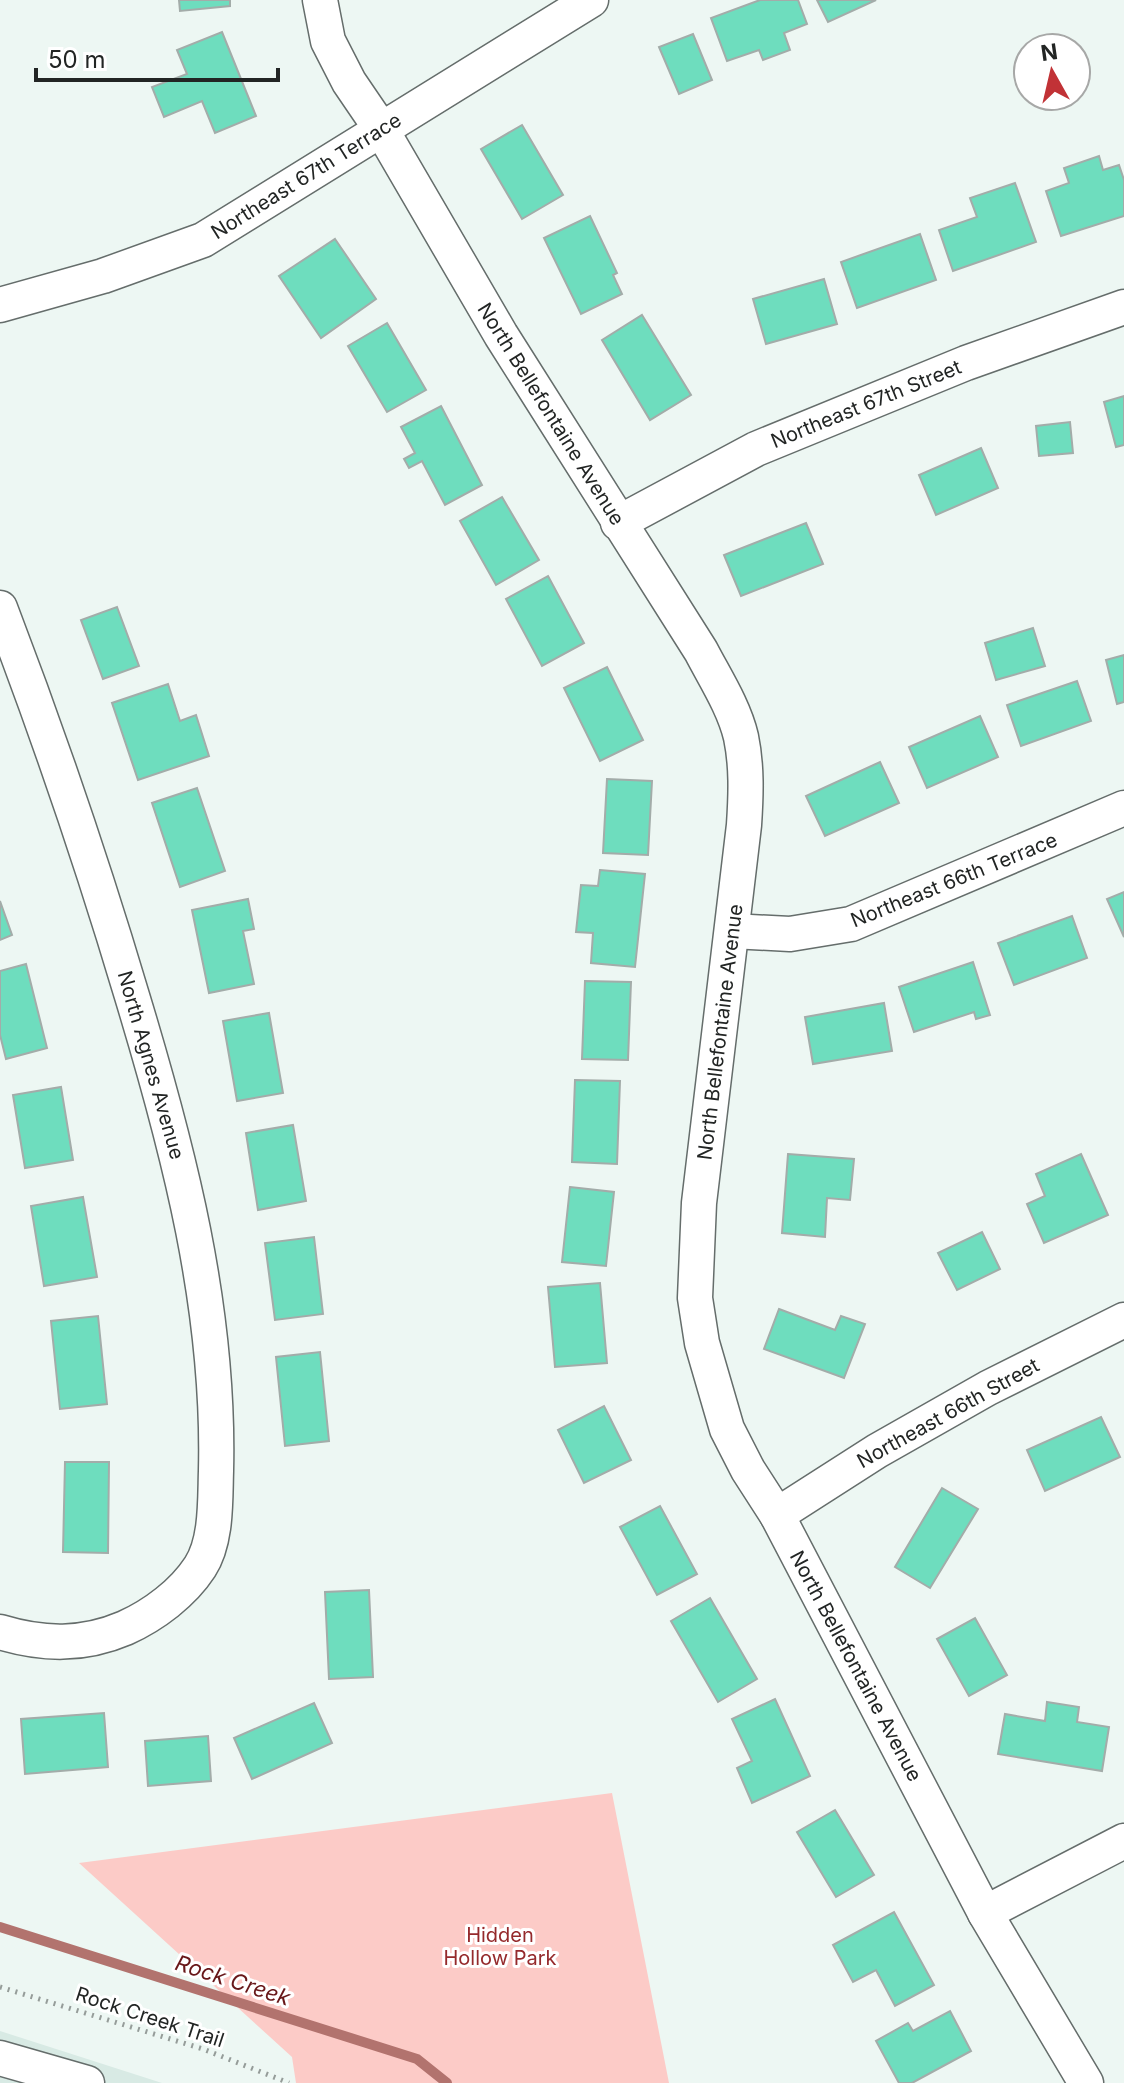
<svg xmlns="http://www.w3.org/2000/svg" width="1124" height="2083" font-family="Inter,sans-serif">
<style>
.built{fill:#d8eae4}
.green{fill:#fccbc7}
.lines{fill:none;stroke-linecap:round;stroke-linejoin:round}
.stream{stroke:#b2736e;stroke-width:10}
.building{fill:#6eddbe;stroke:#a3aca9;stroke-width:2}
.minor-casing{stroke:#656d6b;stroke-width:37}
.path{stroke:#959c99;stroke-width:5;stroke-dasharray:2 6;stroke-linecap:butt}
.minor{stroke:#fff;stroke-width:34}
.labels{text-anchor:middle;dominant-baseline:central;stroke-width:6;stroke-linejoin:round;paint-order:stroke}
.street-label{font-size:20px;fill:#222524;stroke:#fff}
.park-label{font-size:20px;fill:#952a2c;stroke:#fff}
.water-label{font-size:22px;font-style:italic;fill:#681719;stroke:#fff}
</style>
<rect width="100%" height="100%" fill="#edf7f3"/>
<polygon class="built" points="0,2031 162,2083 0,2083"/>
<polygon class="green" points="612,1793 669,2083 296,2083 292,2057 79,1863"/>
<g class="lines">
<polyline class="stream" points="0,1927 417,2059 447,2083"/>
</g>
<g class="building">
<polygon points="179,0 230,0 230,6 180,11"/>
<polygon points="760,0 798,0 807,24 784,33 790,50 763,60 759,50 727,61 711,18"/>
<polygon points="817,0 876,0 828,22"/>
<polygon points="222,32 256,116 215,133 202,101 164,117 152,87 187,74 177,50"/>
<polygon points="693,34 712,80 679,94 659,47"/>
<polygon points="522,125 563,195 522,219 481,149"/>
<polygon points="1099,156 1103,170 1119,165 1124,180 1124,216 1061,236 1046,191 1069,183 1064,168"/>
<polygon points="1015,183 1036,242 953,271 939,230 977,217 970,198"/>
<polygon points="590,216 617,273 613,275 622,294 581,314 544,238"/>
<polygon points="920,234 936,280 857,308 841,262"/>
<polygon points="335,239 376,299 321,338 279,276"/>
<polygon points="824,279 837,324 766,344 753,299"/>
<polygon points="642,315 691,395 650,420 602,340"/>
<polygon points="387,323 426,390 387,412 348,346"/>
<polygon points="1124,396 1124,445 1116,447 1104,402"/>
<polygon points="441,406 482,485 445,505 422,461 409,468 404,459 415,453 401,427"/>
<polygon points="1070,422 1073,453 1039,456 1036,426"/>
<polygon points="981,448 998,488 936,515 919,475"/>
<polygon points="502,497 539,560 496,585 460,521"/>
<polygon points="806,523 823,564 741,596 724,555"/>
<polygon points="548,576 584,643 542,666 506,599"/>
<polygon points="117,607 139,666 103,679 81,620"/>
<polygon points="1033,628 1045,666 996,680 985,643"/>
<polygon points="1124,655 1124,702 1117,704 1106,660"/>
<polygon points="607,667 643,740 600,761 564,688"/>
<polygon points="1077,681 1091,721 1021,746 1007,705"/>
<polygon points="168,684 180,721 196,715 209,756 138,780 112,703"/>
<polygon points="980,716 998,757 927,788 909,747"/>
<polygon points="880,762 899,803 825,836 806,796"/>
<polygon points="607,779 652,781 648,855 603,853"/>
<polygon points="197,788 225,871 180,887 152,803"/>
<polygon points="600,870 645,874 635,967 591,963 593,933 576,932 581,885 598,886"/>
<polygon points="1124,892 1124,937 1107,899"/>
<polygon points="248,899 254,929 243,931 254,984 209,993 192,910"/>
<polygon points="0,901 12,935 0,940"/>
<polygon points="1072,916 1087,958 1014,985 998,943"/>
<polygon points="973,962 990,1015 976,1019 974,1012 914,1032 899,987"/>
<polygon points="26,964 47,1048 6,1059 0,1035 0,971"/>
<polygon points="585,981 631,982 628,1060 582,1059"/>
<polygon points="884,1003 892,1051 813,1064 805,1017"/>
<polygon points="269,1013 283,1093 237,1101 223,1021"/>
<polygon points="575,1080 620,1081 617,1164 572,1162"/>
<polygon points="61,1087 73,1160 25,1168 13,1095"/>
<polygon points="293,1125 306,1201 258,1210 246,1133"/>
<polygon points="788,1154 854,1159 850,1200 827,1198 825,1237 782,1233"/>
<polygon points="1081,1154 1108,1215 1044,1243 1027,1204 1045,1196 1036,1174"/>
<polygon points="570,1187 614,1192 606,1266 562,1262"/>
<polygon points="83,1197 97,1277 44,1286 31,1206"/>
<polygon points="982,1232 1000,1269 957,1290 938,1253"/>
<polygon points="314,1237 323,1314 275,1320 265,1243"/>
<polygon points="600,1283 607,1363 555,1367 548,1287"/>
<polygon points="779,1309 835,1330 841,1316 865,1324 844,1378 764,1349"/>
<polygon points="98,1316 107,1404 60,1409 51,1321"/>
<polygon points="320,1352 329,1441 285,1446 276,1357"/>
<polygon points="604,1406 631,1460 584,1483 558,1430"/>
<polygon points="1101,1417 1120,1457 1045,1491 1027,1450"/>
<polygon points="65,1462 109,1462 108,1553 63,1552"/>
<polygon points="942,1488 978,1509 930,1588 895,1567"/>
<polygon points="660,1506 697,1574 657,1595 620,1527"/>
<polygon points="369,1590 373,1677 329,1679 325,1592"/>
<polygon points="710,1598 757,1679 718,1702 671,1621"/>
<polygon points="975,1618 1007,1675 969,1696 937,1639"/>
<polygon points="775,1699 810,1776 752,1803 737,1768 752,1761 732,1719"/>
<polygon points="1047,1702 1079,1707 1077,1722 1109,1727 1102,1771 998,1754 1005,1714 1045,1721"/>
<polygon points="314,1703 332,1743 252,1779 234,1738"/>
<polygon points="104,1713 108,1767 25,1774 21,1719"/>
<polygon points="208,1736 211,1781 148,1786 145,1741"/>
<polygon points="835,1810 874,1875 836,1897 797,1832"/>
<polygon points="894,1912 934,1985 895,2006 876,1970 853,1982 833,1945"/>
<polygon points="950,2011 971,2051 912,2083 899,2083 876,2041 908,2023 913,2031"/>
</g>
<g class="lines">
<defs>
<g id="minor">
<path d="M320 0 328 41 349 82 381 129 501 335 701 651C715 678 734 707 741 737 747 766 746 795 744 825L699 1203 695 1298 702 1343 727 1429 748 1470 777 1515 985 1913 1086 2083"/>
<polyline points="0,305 103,276 203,240 591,0"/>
<polyline points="618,523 756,449 966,363 1124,307"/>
<path d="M0 608C49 736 93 865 132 996 179 1151 220 1308 216 1471 215 1500 217 1541 200 1567 183 1593 154 1615 125 1628 83 1646 43 1645 0 1632"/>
<polyline points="732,931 790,934 851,924 1124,808"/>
<polyline points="777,1515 877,1451 988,1388 1124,1320"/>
<polyline points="985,1913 1124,1841"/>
<polyline points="0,2058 87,2083"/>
</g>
</defs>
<use href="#minor" class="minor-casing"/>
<polyline class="path" points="0,1987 203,2049 289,2083"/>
<use href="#minor" class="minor"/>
</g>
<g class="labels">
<g class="street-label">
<text transform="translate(306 176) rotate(-32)">Northeast 67th Terrace</text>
<text transform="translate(866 404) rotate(-22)">Northeast 67th Street</text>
<text transform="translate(551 414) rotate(58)">North Bellefontaine Avenue</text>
<text transform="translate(954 880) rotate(-22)">Northeast 66th Terrace</text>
<text transform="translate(720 1032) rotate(-83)">North Bellefontaine Avenue</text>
<text transform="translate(151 1065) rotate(74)">North Agnes Avenue</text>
<text transform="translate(948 1413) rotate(-29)">Northeast 66th Street</text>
<text transform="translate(856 1666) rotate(62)">North Bellefontaine Avenue</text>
<text transform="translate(150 2017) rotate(18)">Rock Creek Trail</text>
</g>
<g class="park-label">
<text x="500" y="1935">Hidden<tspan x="500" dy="23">Hollow Park</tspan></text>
</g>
<g class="water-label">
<text transform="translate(233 1980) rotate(18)">Rock Creek</text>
</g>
</g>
<g transform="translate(1052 72) rotate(352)"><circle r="38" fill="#ffffff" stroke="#a7a8a7" stroke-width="2"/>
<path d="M0-6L14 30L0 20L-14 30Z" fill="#c13236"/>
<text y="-12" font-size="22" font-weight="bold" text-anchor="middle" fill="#222524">N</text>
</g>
<path d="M36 68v12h242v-12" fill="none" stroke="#222524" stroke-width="4"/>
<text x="48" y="68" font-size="24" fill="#222524" stroke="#ffffff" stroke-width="6" paint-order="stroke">50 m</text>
</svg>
